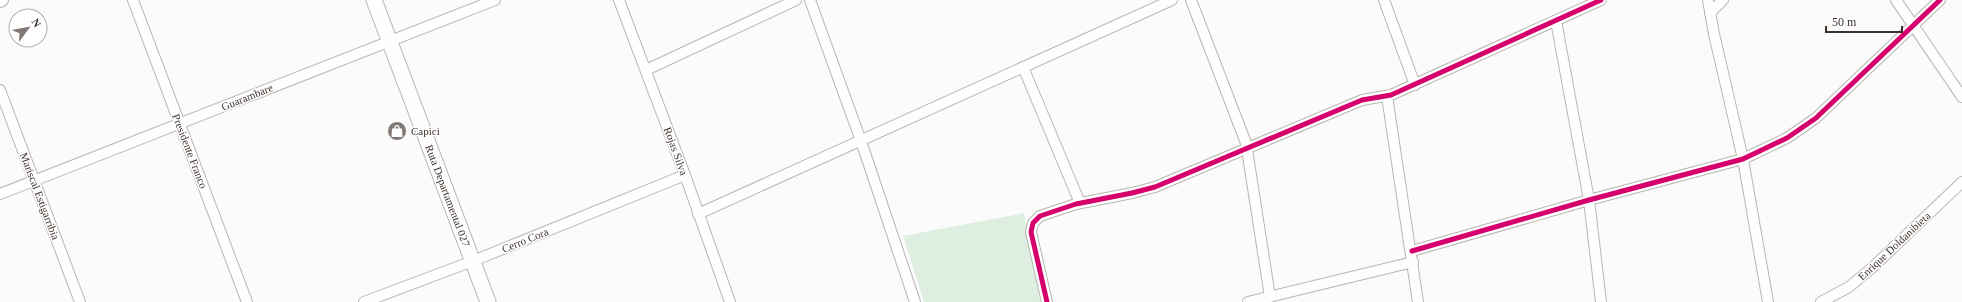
<svg xmlns="http://www.w3.org/2000/svg" width="1962" height="302" font-family="'Times New Roman',serif">
<style>
.green{fill:#deeee0}
.lines{fill:none;stroke-linecap:round;stroke-linejoin:round}
.minor-casing{stroke:#bab5b2;stroke-width:12}
.tertiary-casing{stroke:#bab5b2;stroke-width:14}
.primary-casing{stroke:#bab5b2;stroke-width:17}
.minor{stroke:#fefefe;stroke-width:10}
.tertiary{stroke:#fefefe;stroke-width:12}
.primary{stroke:#fefefe;stroke-width:15}
.cycleway-casing{stroke:#fff;stroke-width:8}
.cycleway{stroke:#d6006c;stroke-width:5}
.labels{text-anchor:middle;dominant-baseline:central;stroke-width:3;stroke-linejoin:round;paint-order:stroke}
.street-label{font-size:11px;fill:#3d322c;stroke:#fff}
.poi-label{font-size:11px;fill:#3d322c;stroke:#fff;text-anchor:start}
</style>
<rect width="100%" height="100%" fill="#fbfbfb"/>
<polygon class="green" points="1024,213 1041,302 924,302 903,236"/>
<g class="lines">
<defs>
<g id="minor">
<polyline points="133,0 247,302"/>
<polyline points="619,0 685,175 730,302"/>
<polyline points="810,0 861,141 915,302"/>
<polyline points="1191,0 1246,143 1270,297"/>
<polyline points="1384,0 1415,85"/>
<polyline points="1708,0 1714,34 1743,159 1768,302"/>
<polyline points="1896,0 1962,97"/>
<polyline points="1710,13 1723,0"/>
<polyline points="1556,21 1589,200 1601,302"/>
<polyline points="1023,67 1080,203"/>
<polyline points="646,70 796,0"/>
<polyline points="0,90 80,302"/>
<polyline points="1387,96 1418,302"/>
<polyline points="0,194 495,0"/>
<polyline points="698,214 1172,0"/>
<polyline points="1412,251 1589,200 1743,159 1787,138 1816,118 1940,0"/>
<polyline points="364,302 473,261 685,175"/>
<polyline points="1047,302 1031,232 1033,223 1040,216 1076,204 1132,193 1155,187 1362,100 1391,95 1601,0"/>
<polyline points="1248,302 1413,262"/>
<polyline points="1821,302 1849,287 1873,267 1962,182"/>
</g>
<polyline id="tertiary" points="0,1 2,0"/>
<g id="primary">
<path id="s1" d="M374 0 488 302"/>
</g>
</defs>
<use href="#minor" class="minor-casing"/>
<use href="#tertiary" class="tertiary-casing"/>
<use href="#primary" class="primary-casing"/>
<use href="#minor" class="minor"/>
<use href="#tertiary" class="tertiary"/>
<use href="#primary" class="primary"/>
<defs>
<g id="cycleway">
<polyline points="1412,251 1589,200 1743,159 1787,138 1816,118 1940,0"/>
<polyline points="1047,302 1031,232 1033,223 1040,216 1076,204 1132,193 1155,187 1362,100 1391,95 1601,0"/>
</g>
</defs>
<use href="#cycleway" class="cycleway-casing"/>
<use href="#cycleway" class="cycleway"/>
</g>
<defs>
<symbol id="shop-disc" viewBox="-11 -11 22 22"><circle r="9.5" fill="#807874" stroke="#fff"/><path d="M-5-2.5h2.3a2.7 3.5 0 0 1 5.4 0H5L5.5 6h-11ZM-1.5-2.5h3a1.5 2.3 0 0 0-3 0Z" fill="#fff"/></symbol>
</defs>
<g fill-rule="evenodd">
<use href="#shop-disc" x="386" y="120" width="22" height="22"/>
</g>
<g class="labels">
<g class="street-label">
<text transform="translate(247 97) rotate(-22)">Guarambare</text>
<text transform="translate(190 151) rotate(69)">Presidente Franco</text>
<text transform="translate(676 151) rotate(70)">Rojas Silva</text>
<text transform="translate(40 196) rotate(69)">Mariscal Estigarribia</text>
<text stroke="none"><textPath href="#s1" startOffset="209">Ruta Departamental 027</textPath></text>
<text transform="translate(525 240) rotate(-22)">Cerro Cora</text>
<text transform="translate(1894 246) rotate(-43)">Enrique Doldanibieta</text>
</g>
<g class="poi-label">
<text x="411" y="131">Capici</text>
</g>
</g>
<g transform="translate(28 28) rotate(58)"><circle r="19" fill="#ffffff" stroke="#b1adab"/>
<path d="M0-3L7 15L0 10L-7 15Z" fill="#807874"/>
<text y="-6" font-size="11" font-weight="bold" text-anchor="middle" fill="#3d322c">N</text>
</g>
<path d="M1826 26v6h76v-6" fill="none" stroke="#3d322c" stroke-width="2"/>
<text x="1832" y="26" font-size="12" fill="#3d322c" stroke="#ffffff" stroke-width="3" paint-order="stroke">50 m</text>
</svg>
